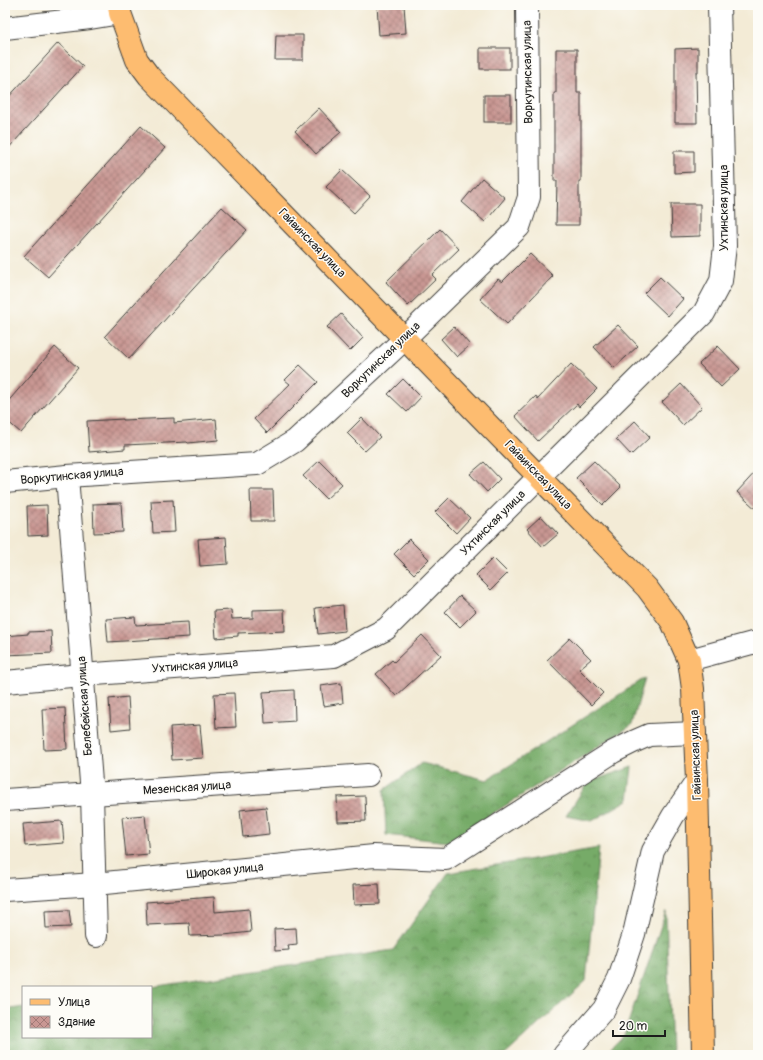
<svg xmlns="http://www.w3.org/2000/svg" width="763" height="1060" font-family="Pangolin,sans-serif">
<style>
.forest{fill:url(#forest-crowns);stroke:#496442}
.building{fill:url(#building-cross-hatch)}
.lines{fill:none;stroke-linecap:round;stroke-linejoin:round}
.minor-casing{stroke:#3c3b38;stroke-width:24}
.major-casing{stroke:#3c3b38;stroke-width:24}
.minor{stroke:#fff;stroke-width:22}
.major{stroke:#fdbc70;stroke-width:22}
.labels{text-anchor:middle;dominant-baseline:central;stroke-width:3;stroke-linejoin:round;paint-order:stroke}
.street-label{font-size:12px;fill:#1c1c1c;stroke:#fdfcf7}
</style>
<defs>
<pattern id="forest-crowns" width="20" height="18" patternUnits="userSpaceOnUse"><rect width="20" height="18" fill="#76ab67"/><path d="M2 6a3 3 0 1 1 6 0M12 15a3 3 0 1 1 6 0" fill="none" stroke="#608a54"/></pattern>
<pattern id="building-cross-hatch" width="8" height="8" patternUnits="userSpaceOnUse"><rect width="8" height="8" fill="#c99793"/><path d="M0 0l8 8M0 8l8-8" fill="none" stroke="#a27a77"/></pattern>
</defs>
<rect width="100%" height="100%" fill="#fdfcf7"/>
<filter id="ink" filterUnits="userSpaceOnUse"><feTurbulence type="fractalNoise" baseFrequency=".025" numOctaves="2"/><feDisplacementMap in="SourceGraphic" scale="8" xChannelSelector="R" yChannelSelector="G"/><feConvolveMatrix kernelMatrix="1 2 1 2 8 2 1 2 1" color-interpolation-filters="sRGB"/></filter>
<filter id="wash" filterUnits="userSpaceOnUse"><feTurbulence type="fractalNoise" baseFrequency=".012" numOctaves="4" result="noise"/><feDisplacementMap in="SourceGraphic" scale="16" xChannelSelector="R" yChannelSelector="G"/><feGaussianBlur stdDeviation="0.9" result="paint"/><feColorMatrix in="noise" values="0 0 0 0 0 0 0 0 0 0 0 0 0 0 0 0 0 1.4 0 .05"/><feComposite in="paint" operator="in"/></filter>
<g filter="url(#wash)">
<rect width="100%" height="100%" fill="#f3ebd6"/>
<g class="forest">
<polygon points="645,678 632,725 448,842 386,835 384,790 422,763 487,780"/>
<polygon points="632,767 628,800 592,821 566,816 588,782"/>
<polygon points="599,848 586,981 505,1055 5,1055 5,1010 23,1007 23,1037 151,1037 151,987 393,950 448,873"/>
<polygon points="666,911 671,1055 604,1055 624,1035"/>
</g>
<g id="blocks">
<g class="building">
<polygon points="377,5 404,5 406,33 379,35"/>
<polygon points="276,35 303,35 303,60 275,60"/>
<polygon points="58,43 83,66 5,152 5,101"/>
<rect x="480" y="48" width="30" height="21"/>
<polygon points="698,48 698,72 696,72 697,123 675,123 675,49"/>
<polygon points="556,49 577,49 577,93 581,93 581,181 579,181 579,225 556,225 557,181 554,181 554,93 556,93"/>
<rect x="484" y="95" width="27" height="27"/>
<polygon points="319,108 341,132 316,154 295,131"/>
<polygon points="141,126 165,148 48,277 24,256"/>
<polygon points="674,151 694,151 694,172 674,173"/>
<polygon points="342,170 370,196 354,213 326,187"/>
<polygon points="482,178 505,198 485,222 462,202"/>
<polygon points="671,204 700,204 700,236 672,237"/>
<polygon points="222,207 247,230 129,359 105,336"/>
<polygon points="440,229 459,249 432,275 436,279 408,306 386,282"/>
<polygon points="530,254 553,276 507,324 480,299 498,279 502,282"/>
<polygon points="660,277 683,299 668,316 644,293"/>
<polygon points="341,314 363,338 350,351 327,327"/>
<polygon points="618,325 638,346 614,368 594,347"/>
<polygon points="454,327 470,345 457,357 441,339"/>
<polygon points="718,346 740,369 721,387 699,364"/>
<polygon points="55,347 78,368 21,433 5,419 5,405"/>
<polygon points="571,364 597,389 579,407 577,404 538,441 515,416 536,396 538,399"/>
<polygon points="300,365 318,382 267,433 254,419 290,384 285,380"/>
<polygon points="403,379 421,397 407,412 388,394"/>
<polygon points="681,384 702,407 683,425 662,402"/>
<polygon points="174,418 174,423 216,419 218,440 188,443 187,442 125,445 125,449 89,452 87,421 123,419 123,420"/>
<polygon points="362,418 380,437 365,451 347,433"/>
<polygon points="635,421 650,437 631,455 616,439"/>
<polygon points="319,461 342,484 326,499 303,476"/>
<polygon points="594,461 621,487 603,505 576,478"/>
<polygon points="484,462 500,479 487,492 470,474"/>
<polygon points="758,469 758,511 737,492"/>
<polygon points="250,490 273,490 274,521 251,521"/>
<polygon points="449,498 470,518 456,533 435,512"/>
<polygon points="173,500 175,532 153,533 151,501"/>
<polygon points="121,503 123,532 94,533 93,504"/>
<polygon points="47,505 48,535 28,536 27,506"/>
<polygon points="541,516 558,534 543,547 527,529"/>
<polygon points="226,537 228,564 200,566 198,539"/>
<polygon points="409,539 429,559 414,574 394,554"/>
<polygon points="493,558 508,573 491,590 476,575"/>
<polygon points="460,596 476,611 460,627 445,612"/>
<polygon points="343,605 345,631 318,634 315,608"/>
<polygon points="284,609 285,631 238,633 238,636 216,638 214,611 231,610 232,619 253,618 253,610"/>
<polygon points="135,617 136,625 188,622 189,637 108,642 106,619"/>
<polygon points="51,631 52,653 5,655 5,636 28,634 28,632"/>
<polygon points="422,635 441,655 396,696 376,674 392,660 394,662"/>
<polygon points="570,638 591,659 579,669 603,693 591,705 547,660"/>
<polygon points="341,683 343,703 324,706 321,686"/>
<polygon points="294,690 295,721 265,723 263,692"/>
<polygon points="234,693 236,727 216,728 214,694"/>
<polygon points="128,697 130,728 111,730 109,699"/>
<polygon points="65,708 67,749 44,750 42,709"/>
<polygon points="200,725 203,758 172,760 170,727"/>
<polygon points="365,796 366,821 338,822 337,797"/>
<polygon points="266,807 269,834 243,837 240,810"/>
<polygon points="145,815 149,854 126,856 122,817"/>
<polygon points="62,821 64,843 25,846 23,824"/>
<polygon points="379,884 380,904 354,905 353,885"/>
<polygon points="214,897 215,912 249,909 251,932 224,935 190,936 189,923 147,925 146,902"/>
<polygon points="69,910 71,927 46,928 45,911"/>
<polygon points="296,928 297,944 288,945 289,950 275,951 274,929"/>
</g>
</g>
</g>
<g filter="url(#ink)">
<use href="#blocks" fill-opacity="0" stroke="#3c3b38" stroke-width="1"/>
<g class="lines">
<defs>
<g id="minor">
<polyline points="5,28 90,18 120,13"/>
<polyline points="67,476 92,795 96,936"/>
<polyline points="5,482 67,476 257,464 295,441 395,348 519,227 529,197 527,5"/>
<polyline points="689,660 752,643 758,643"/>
<polyline points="5,682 82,675 334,656 386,629 704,313 721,281 725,246 719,5"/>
<polyline points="5,800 368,775"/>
<polyline points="5,890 95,884 374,856 446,859 613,752 633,742 649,735 695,733"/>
<polyline points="564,1055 604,1009 619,979 634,934 653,851 673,816 697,781"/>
</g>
<polyline id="major" points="119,5 120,13 137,60 149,76 647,588 672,622 689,660 693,689 697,781 703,1055"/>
</defs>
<use href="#minor" class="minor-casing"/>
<use href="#major" class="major-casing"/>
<use href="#minor" class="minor"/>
<use href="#major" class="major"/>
</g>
</g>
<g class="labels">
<g class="street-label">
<text transform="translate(528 72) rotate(-91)">Воркутинская улица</text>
<text transform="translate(724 208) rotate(-90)">Ухтинская улица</text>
<text transform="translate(312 243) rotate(46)">Гайвинская улица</text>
<text transform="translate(381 360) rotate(-44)">Воркутинская улица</text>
<text transform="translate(538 475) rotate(46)">Гайвинская улица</text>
<text transform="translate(72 476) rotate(-5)">Воркутинская улица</text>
<text transform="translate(493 523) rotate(-45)">Ухтинская улица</text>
<text transform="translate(195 666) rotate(-4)">Ухтинская улица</text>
<text transform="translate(85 706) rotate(-94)">Белебейская улица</text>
<text transform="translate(696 755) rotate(-92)">Гайвинская улица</text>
<text transform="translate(187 788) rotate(-4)">Мезенская улица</text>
<text transform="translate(225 871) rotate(-6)">Широкая улица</text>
</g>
</g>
<rect width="763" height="1060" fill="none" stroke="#fdfcf7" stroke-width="20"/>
<rect x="22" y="986" width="130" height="52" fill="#fdfcf7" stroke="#a3a29f"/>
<rect x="30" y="999" width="20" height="6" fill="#fdbc70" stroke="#a3a29f"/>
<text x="58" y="1006" font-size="12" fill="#1c1c1c">Улица</text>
<rect x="30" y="1016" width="20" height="12" fill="url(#building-cross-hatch)" stroke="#a3a29f"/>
<text x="58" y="1026" font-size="12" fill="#1c1c1c">Здание</text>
<path d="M613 1030v6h52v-6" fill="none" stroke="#1c1c1c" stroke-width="2"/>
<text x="619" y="1030" font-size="12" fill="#1c1c1c" stroke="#fdfcf7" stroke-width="3" paint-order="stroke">20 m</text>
</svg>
